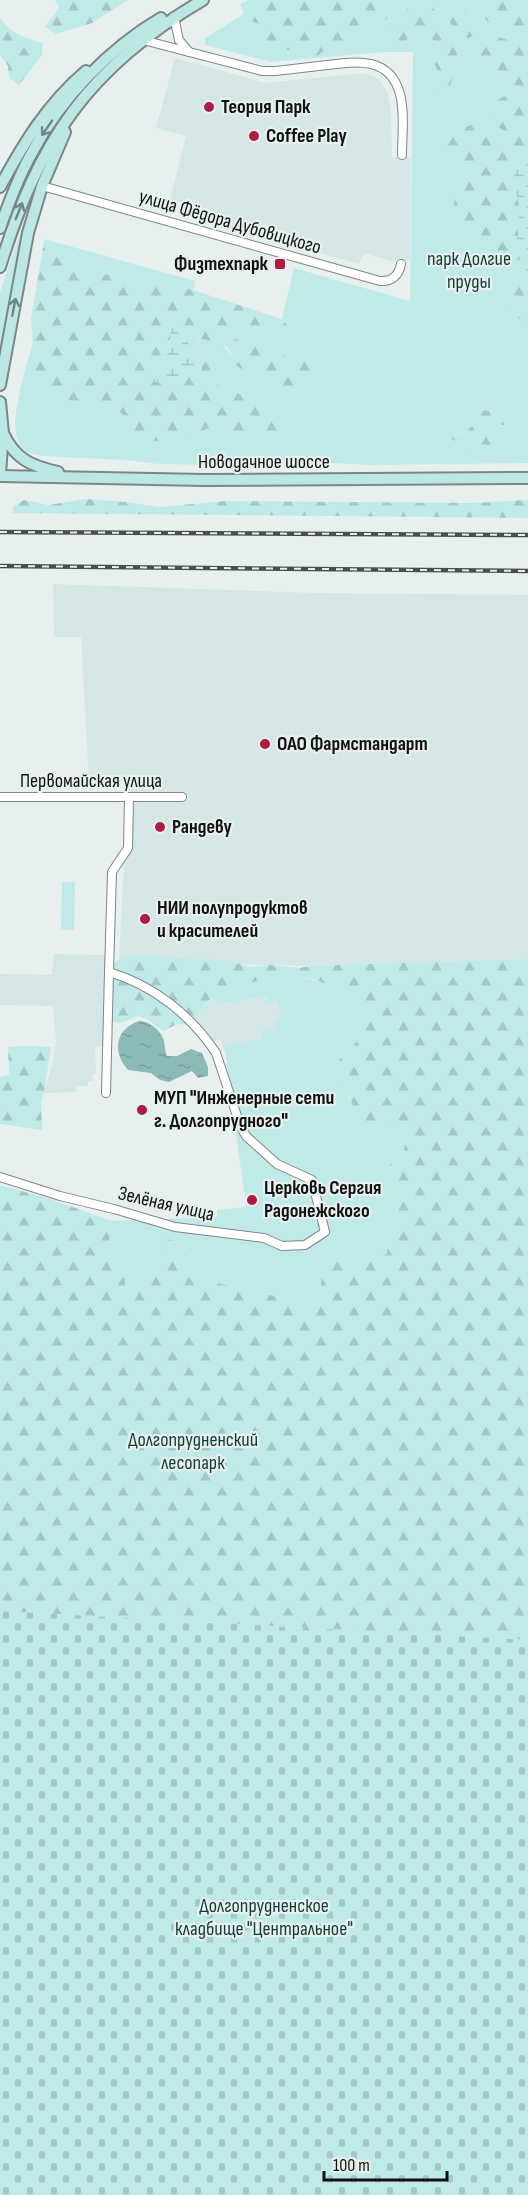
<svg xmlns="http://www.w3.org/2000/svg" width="528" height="2195" font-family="'Sofia Sans Condensed',sans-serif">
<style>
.built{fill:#d4e6e5}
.green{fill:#bfeae8;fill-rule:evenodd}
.forest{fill:url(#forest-firs);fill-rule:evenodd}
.wetland{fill:url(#wetland-marsh)}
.cemetery{fill:url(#cemetery-stones)}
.water{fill:url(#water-ripples)}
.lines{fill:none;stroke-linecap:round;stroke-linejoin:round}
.street-casing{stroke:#7e8686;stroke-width:10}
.secondary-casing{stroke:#7e8686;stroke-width:14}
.street{stroke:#fff;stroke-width:8}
.secondary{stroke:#bbe7e5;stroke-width:10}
.rail-casing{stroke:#494d4d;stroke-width:4.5}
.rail{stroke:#e7f0ef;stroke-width:2;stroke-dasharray:7;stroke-linecap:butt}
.oneway{stroke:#6e8786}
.poi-dot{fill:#af1b43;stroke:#e7f0ef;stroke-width:2}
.labels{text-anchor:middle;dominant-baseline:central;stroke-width:4.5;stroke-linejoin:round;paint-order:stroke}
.poi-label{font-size:20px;font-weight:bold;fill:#101212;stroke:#e7f0ef;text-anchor:start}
.street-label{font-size:20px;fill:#101212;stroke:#e7f0ef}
.park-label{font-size:20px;fill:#103c3a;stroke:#e7f0ef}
</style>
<defs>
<pattern id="forest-firs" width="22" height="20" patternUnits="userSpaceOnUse" patternTransform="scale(1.5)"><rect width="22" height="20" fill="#bfeae8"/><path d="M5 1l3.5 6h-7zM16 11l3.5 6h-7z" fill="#a3c8c6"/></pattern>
<pattern id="wetland-marsh" width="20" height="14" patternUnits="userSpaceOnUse" patternTransform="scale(1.5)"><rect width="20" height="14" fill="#bfeae8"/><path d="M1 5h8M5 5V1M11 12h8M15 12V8" fill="none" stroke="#a3c8c6"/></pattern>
<pattern id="cemetery-stones" width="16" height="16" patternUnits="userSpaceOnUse" patternTransform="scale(1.5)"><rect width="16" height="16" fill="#bfeae8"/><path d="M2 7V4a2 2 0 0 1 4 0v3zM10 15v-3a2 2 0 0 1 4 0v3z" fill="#a3c8c6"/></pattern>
<pattern id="water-ripples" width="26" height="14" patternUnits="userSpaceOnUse" patternTransform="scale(1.5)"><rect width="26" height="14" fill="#8cbab7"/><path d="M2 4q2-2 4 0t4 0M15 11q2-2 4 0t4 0" fill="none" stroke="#789f9c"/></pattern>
</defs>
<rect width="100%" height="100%" fill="#e7f0ef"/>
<g class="built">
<polygon points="175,58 266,83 365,73 378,78 387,91 391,109 392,157 411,157 410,261 391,261 367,254 362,257 359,264 189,216 190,210 187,204 170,200 186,136 156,128"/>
<polygon points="53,584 316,593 528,595 528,959 311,966 119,962 128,784 89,781 81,637 54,637"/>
<polygon points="54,954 105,955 105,1046 95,1047 96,1073 93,1074 93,1081 88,1081 88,1086 77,1086 76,1092 44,1093 54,1058 56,1040 53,1006 0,1005 0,974 52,975"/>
<polygon points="267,996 277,1001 281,1019 277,1029 263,1038 222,1046 221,1039 209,1043 192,1022 210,1000 228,1003"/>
</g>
<g class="green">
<path d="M248 0H528V463L370 465 296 461 272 466 159 464 125 460 43 456C36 455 30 454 25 450 5 435 22 387 26 366L38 389 85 406 110 405 130 420 190 437 213 426 238 432 299 427 240 394 218 385 209 358 196 337C216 342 227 342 234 363L261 374 268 384C278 385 288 391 296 391V385L303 378 315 377 310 360 290 358 263 343 244 342 232 338 235 333 246 327 257 329 262 326H269L284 335 287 325 282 319 294 268 410 301 413 52H384L271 62 205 45V38L244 14 240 4ZM473 407C486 412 501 412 514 419V422L509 426 491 423 494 432 491 445 482 443 476 451 460 443 459 431 464 434 473 425H480V420Z"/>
<polygon points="24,222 26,222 0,348 0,292"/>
<polygon points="44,239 195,281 193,290 157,283 133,284 110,274 87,276 43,247"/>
<polygon points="62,882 75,882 74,930 61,929"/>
<path d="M297 976C319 980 337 987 356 1000L361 1028 358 1040 327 1072 347 1091 350 1100 378 1125 393 1126 403 1131 406 1139 403 1153 392 1161 403 1186 386 1255 371 1258 360 1257 321 1306 217 1283 210 1278V1273L189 1268 184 1252 175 1241 145 1284 136 1291 125 1287V1263L107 1256 112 1221 217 1217V1210L246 1207 225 1051 222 1046 263 1038 262 1032 277 1029 275 1020 281 1018 277 1001 268 1003 267 996 228 1003 210 1000 253 982Z"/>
</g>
<g class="forest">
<polygon points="55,0 128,0 92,23 56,34 45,27 59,8"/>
<path d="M287 0H394L396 3C390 17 385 24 370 27L363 37 352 44 327 48 317 56 304 55 293 50 267 49 263 25 251 21 256 9H261L271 1Z"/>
<path d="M411 0 416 1 422 8 432 7 437 14 440 33 456 43 458 48C455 61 455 90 441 96L437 94 436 85 440 76 434 62 440 48 435 41 427 36 425 27 416 26 403 45 385 46 383 42 394 20 406 13Z"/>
<path d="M442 0C459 0 469 13 479 24L477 35 468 38C453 35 445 14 442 0Z"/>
<polygon points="477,0 528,0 528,25 516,26 488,22 482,14"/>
<path d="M0 18C11 34 25 38 43 43L42 55 19 85 9 78 8 66 0 55Z"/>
<path d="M493 35 521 45 528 43V157L516 167C514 183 518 191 519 206 520 227 516 236 523 259L503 262C498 257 499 250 494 246 490 244 485 244 481 242 476 239 462 228 459 224 446 210 461 190 459 175 455 152 432 144 449 120H454L466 127C470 126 473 123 477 124 485 124 491 137 495 144H500L503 140 505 131C488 121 488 120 495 101L513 92 515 83 504 73 482 61 479 47 488 36Z"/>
<path d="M43 247 87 276 110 274 133 284 157 283 193 290 282 319 287 325 289 332 284 335 269 326H262L257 329 245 327 235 333 233 338 244 342 263 343 290 358 310 360 319 368V374L315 377 303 378 296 385V391C294 391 268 384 266 383 262 380 262 379 261 374H249L233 363 230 351 226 346 214 350 208 340 196 338 209 358 218 385 240 394 300 427 264 435 238 432 213 426 190 437 139 443 130 420 110 405 85 406 38 389 26 366 33 343 31 319ZM183 334 202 370 178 377 167 384 154 369 166 364 169 353V340Z"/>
<path d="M526 269 528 275V326L506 307V292C515 285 516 276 526 269Z"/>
<path d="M473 407C486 412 501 412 514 419V422L509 426 491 423 494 432 503 436 501 442 491 445 482 444 473 453 466 451 460 443 451 439 453 433 455 431 464 434 473 425H480V420L468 416V410Z"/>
<polygon points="85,499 126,502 160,507 226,501 470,503 528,500 528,518 13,513 13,507 24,500 48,505"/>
<path d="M144 956 229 961 250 967 270 965 299 968 311 966 528 959V1640L0 1611V1185L50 1199 112 1221 107 1256 125 1263V1287L136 1291 145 1284 162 1259 159 1245 164 1239 176 1241 184 1252 189 1268 210 1273V1278L217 1283 320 1306 322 1269 337 1260 386 1255 403 1186 388 1172 392 1161 403 1153 406 1139 403 1131C392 1126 382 1124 371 1129 351 1122 357 1109 348 1094 343 1086 333 1079 327 1072L358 1040 361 1028 356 1000 342 991 314 979 297 976 253 982 209 1000 190 1025 178 1024 163 1031 147 1019 138 1016 121 1023 112 1022 113 964 121 958Z"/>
<polygon points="34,1046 51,1047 44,1093 41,1100 42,1130 0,1124 0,1077 9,1075 8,1047"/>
</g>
<g class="wetland">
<polygon points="528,157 528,275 517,242 519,205 514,183 516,167"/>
<polygon points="172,328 183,333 202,371 178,377 167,384 155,382 154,369 166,364"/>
</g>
<polygon class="cemetery" points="0,1611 528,1640 528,2195 0,2195"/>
<path class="water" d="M139 1021C149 1021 161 1030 164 1041 165 1047 165 1051 167 1056H177L191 1049 202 1053 208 1067V1076L198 1078 192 1071 169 1082 160 1080 151 1073 128 1070C112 1052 115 1029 139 1021Z"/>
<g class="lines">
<defs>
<g id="street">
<polyline points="174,17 179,40 189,52"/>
<path d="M143 40 262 71H276C293 69 310 67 327 65 358 61 390 57 400 94 405 114 402 136 402 155"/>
<path d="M42 186 380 281C392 282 399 275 401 264"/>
<polyline points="0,797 182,797"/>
<polyline points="106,1093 109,972"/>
<path d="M0 1177 60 1196 114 1209 175 1227 264 1238 282 1246 305 1245 325 1232 312 1180 277 1164 246 1136 240 1125 216 1053C191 1015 153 985 109 972L112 872 128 848 129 798"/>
</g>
<g id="secondary">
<path d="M0 187C23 144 48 103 86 71"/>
<path d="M0 228C9 202 19 175 33 151 61 98 110 48 161 18"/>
<path d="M0 267C38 142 88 67 203 0"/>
<polyline points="0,385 28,233 42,186 65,132"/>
<polyline points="0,402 3,433 0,474"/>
<path d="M3 433C15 459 31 466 58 472"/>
<polyline points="0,476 204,480 528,478"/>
</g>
</defs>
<use href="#street" class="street-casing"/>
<use href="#secondary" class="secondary-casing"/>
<use href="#street" class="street"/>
<use href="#secondary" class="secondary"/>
<defs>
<g id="rail">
<polyline points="0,532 528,535"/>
<polyline points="0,566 528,571"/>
</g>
</defs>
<use href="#rail" class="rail-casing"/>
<use href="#rail" class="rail"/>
</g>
<defs><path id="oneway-shaft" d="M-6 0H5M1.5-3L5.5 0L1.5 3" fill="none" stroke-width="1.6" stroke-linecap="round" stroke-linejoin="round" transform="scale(1.5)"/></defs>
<g class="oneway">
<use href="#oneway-shaft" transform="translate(47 128) rotate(125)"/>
<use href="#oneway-shaft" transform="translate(19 211) rotate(-68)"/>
<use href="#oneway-shaft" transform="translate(14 307) rotate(-79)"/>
</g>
<g class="poi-dot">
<circle cx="209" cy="107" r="6"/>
<circle cx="254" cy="136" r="6"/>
<rect x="274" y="258" width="12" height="12" rx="3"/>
<circle cx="265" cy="744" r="6"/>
<circle cx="160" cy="827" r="6"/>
<circle cx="145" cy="919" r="6"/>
<circle cx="142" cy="1110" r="6"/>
<circle cx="252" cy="1200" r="6"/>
</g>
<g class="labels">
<g class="poi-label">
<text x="221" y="107">Теория Парк</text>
<text x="266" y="136">Coffee Play</text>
<text x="268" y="264" text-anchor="end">Физтехпарк</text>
<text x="277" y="744">ОАО Фармстандарт</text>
<text x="172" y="827">Рандеву</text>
<text x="157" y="908">НИИ полупродуктов<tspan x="157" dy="23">и красителей</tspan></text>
<text x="154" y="1098">МУП "Инженерные сети<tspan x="154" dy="23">г. Долгопрудного"</tspan></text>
<text x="264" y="1188">Церковь Сергия<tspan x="264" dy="23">Радонежского</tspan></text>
</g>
<g class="street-label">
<text transform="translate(230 222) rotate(16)">улица Фёдора Дубовицкого</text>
<text x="264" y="462">Новодачное шоссе</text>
<text x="91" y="781">Первомайская улица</text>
<text transform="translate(166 1204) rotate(13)">Зелёная улица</text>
</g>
<g class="park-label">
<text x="469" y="259">парк Долгие<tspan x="469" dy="23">пруды</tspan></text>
<text x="193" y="1440">Долгопрудненский<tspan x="193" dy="23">лесопарк</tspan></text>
<text x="264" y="1906">Долгопрудненское<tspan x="264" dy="23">кладбище "Центральное"</tspan></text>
</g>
</g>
<path d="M324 2171v9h123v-9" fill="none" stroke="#101212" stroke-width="3"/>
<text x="333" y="2171" font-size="18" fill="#101212" stroke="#e7f0ef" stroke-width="4.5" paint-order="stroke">100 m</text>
</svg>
